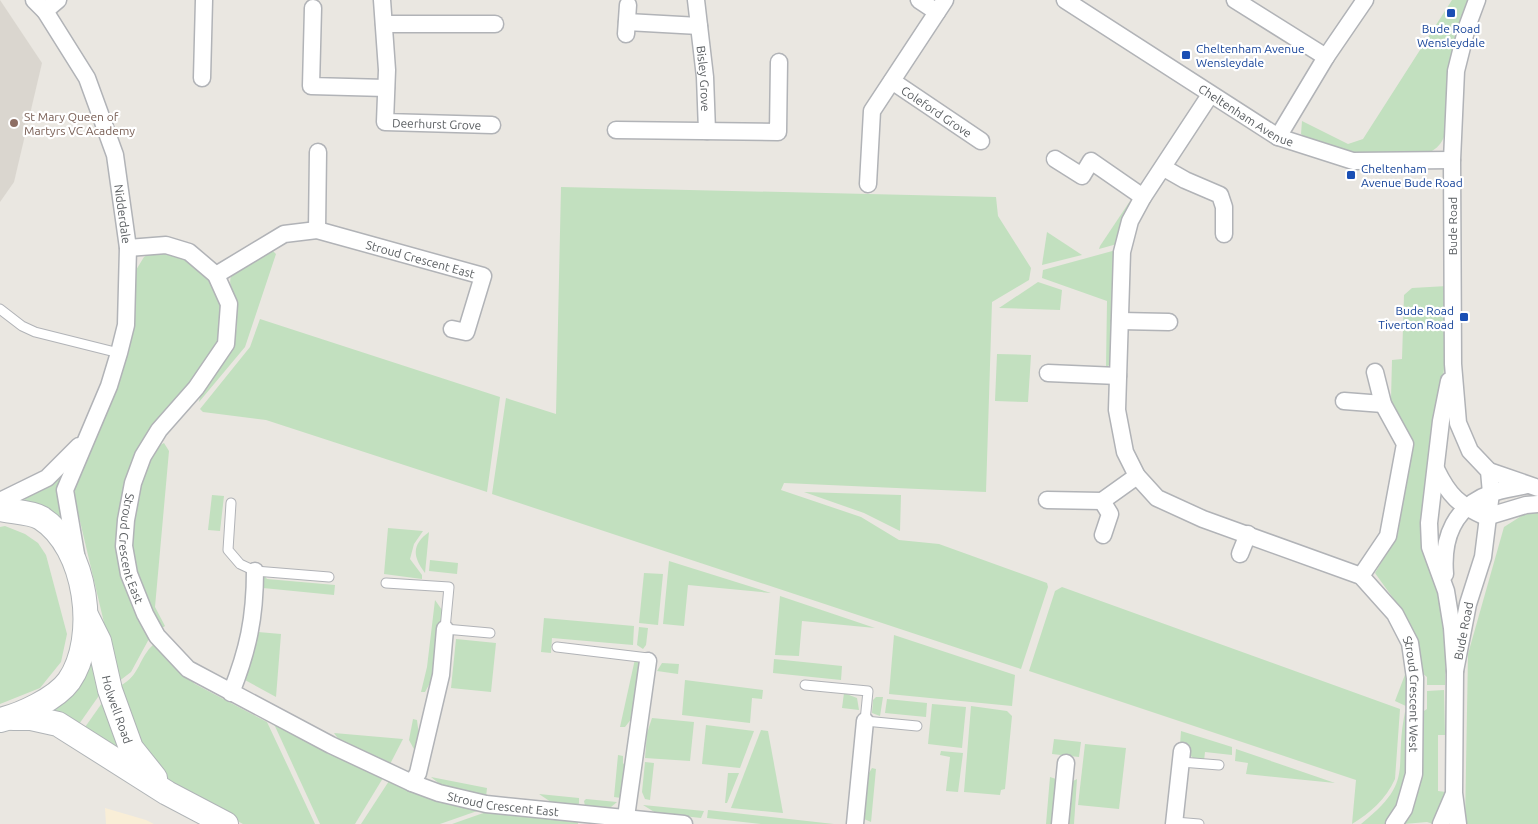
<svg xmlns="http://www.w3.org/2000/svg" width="1538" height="824" font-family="Ubuntu,sans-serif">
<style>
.commercial{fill:#f9eed7}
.education{fill:#dad6cf}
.green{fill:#c2e0bf}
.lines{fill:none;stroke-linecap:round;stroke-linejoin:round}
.lane-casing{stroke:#b1b3b7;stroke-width:11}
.street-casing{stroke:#b1b3b7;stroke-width:19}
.secondary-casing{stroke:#b0b4b7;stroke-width:26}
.lane{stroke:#fff;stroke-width:9}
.street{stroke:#fff;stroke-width:16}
.secondary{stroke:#fff;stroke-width:24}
.transit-dot{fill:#1a4fb4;stroke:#fff;stroke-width:2}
.education-dot{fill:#8d6e63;stroke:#fff;stroke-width:2}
.labels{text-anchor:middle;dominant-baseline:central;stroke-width:4.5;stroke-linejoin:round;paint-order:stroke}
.transit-label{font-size:12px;fill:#164399;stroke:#fff;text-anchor:start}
.street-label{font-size:12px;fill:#595d60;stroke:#fff}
.education-label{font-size:12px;fill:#785e54;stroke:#fff;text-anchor:start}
</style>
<rect width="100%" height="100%" fill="#eae7e1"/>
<polygon class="commercial" points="105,808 146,820 154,824 106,824"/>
<polygon class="education" points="0,0 42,63 14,182 0,202"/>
<g class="green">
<path d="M1452 0H1468C1460 20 1453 40 1450 62 1446 84 1454 122 1442 141 1430 161 1403 157 1383 156 1347 156 1331 156 1301 134L1302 121 1348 144 1363 139Z"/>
<polygon points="561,187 996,197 998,216 1031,268 1029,280 992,302 986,492 784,483 781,490 861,517 899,540 939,544 1047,583 1048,587 1021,669 492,494 506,398 556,414"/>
<polygon points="1130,201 1117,244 1099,249 1100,246"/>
<polygon points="1047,232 1082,255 1042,265"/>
<path d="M270 248 276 254 245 347 199 402C203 379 228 365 235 338 237 328 238 317 236 307 234 297 228 286 231 276Z"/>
<polygon points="1116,250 1111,364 1106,367 1107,301 1042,278 1043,270"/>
<polygon points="163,251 187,259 206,274 221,298 221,340 136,460 128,593 150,637 131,672 118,682 75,500 75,485 110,404 134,305 136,270 144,257 153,252"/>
<polygon points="1038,282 1062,290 1060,310 999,308"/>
<polygon points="1447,286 1446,354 1426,504 1434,582 1443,612 1446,652 1445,685 1427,685 1427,677 1421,672 1398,605 1375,573 1398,534 1400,514 1398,416 1391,399 1392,360 1402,359 1404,295 1412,288"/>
<polygon points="260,319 500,397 487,492 266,420 203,412 200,409 250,347"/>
<polygon points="997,354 1031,355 1028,402 995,401"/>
<path d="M164 443 169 451 155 607 165 626 162 628C156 623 152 613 149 605 127 560 126 509 149 464 153 457 156 446 164 443Z"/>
<polygon points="64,471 66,523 34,504 25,501 24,494"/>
<polygon points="804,492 901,495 900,531 864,513"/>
<polygon points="212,495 224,496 220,531 208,530"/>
<polygon points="1538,512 1538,824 1465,824 1468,654 1504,527 1526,513"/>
<polygon points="5,526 25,534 38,543 46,555 67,634 61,662 40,688 0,704 0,527"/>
<polygon points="388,528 423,531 414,544 410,559 422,575 422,579 384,574"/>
<path d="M429 532 425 573C413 557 411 545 429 532Z"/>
<polygon points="430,560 458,563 457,574 429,571"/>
<polygon points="669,561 771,593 688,585 684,626 663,624"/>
<polygon points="644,573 663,574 658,625 639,623"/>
<polygon points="264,575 267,579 335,585 334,595 263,588"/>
<path d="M1062 587 1400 709 1395 779C1386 799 1370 813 1352 824L1356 780 1029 671 1055 591Z"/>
<polygon points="780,596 875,628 802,621 799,656 775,655"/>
<polygon points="435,600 442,610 436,672 425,692 421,692 427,667"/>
<polygon points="544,618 634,626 633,645 552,638 551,653 541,652"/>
<polygon points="639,627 648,628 646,645 643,649 637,645"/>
<polygon points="258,632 281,634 276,697 245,680"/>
<polygon points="894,635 1015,675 1012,706 889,694"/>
<polygon points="456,639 496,643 491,692 451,688"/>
<path d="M154 644 166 659 195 684 267 722 315 824H243L170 784 142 755 120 686C141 675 138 658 154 644Z"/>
<polygon points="92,650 105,687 77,727 50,710"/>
<polygon points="635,659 642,664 632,718 625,727 620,727"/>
<polygon points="774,659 842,666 841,680 773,673"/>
<polygon points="662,663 679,664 678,674 657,671"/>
<polygon points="1406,672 1408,707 1395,701"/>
<polygon points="685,680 763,690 762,699 752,698 750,723 682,715"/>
<polygon points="1444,690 1445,735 1438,735 1438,791 1446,792 1445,801 1433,824 1427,822 1404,824 1421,713 1427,709 1427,691"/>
<polygon points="844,693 857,698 859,710 842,708"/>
<polygon points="107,696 137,764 83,730"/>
<polygon points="876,697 883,697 880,716 872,713 873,700"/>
<polygon points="887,699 927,703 926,717 885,713"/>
<polygon points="932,704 966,707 962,748 928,744"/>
<polygon points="971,706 1007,711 1012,716 1005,789 1001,790 1000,795 964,792"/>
<path d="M1405 712 1407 713C1406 751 1410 792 1386 824H1361C1416 780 1393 770 1405 712Z"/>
<polygon points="652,718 694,722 690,761 645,758 647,733"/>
<polygon points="413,719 417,720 419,736 415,751 409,740"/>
<polygon points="274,724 383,778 355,824 320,824"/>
<polygon points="706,725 754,731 740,768 702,764"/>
<polygon points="761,730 768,731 783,813 731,808"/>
<polygon points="1181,731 1232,747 1232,755 1205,752 1204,761 1195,760 1180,745"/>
<polygon points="334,733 403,739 388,768 342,744"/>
<polygon points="1054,739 1081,742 1079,757 1052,754"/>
<polygon points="1085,744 1126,748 1119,809 1078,805"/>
<polygon points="1236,749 1335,783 1246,774 1248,763 1235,761"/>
<polygon points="941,751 963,753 958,792 946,791 950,757 940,755"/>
<polygon points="618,755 623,756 623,763 627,768 621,798 614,797"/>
<polygon points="645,762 654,763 650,800 645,799 642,792"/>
<polygon points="872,768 876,769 871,822 864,819 863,814 866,778"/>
<polygon points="728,773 739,773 727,803 725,803"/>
<polygon points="431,777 487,788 486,797 441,785"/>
<polygon points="1050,777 1056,779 1059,784 1055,824 1046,824"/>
<polygon points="1077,779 1074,824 1066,824 1071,782"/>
<polygon points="389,781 480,810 440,824 361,824"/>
<polygon points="539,794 579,798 579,803 578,806 554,804"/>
<polygon points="586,799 617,802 611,807 585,806 584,801"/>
<polygon points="643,805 704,811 701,818 656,813"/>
<polygon points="708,810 834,824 761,824 707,818"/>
<polygon points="489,811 578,821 578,824 452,824"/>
</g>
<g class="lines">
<defs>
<g id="lane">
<polyline points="0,309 22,326 35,332 119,353"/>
<polyline points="231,503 228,550 240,564 255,571 329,577"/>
<polyline points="386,583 449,587 445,629 490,633"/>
<polyline points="557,647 648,658"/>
<polyline points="805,685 868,691 865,721 917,726"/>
<polyline points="1181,762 1219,765"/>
<polyline points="1175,822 1199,824"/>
</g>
<g id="street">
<path id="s1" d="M34 0 45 11 87 78 115 155 128 248 126 325 119 353 109 386 65 490 76 554"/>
<path id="s2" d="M382 0 387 70 385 122 492 125"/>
<path id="s3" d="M696 0 705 77 707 131"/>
<polyline points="919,0 937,12"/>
<path id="s4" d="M1065 0 1278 137 1353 161 1452 160"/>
<polyline points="1235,0 1326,57"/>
<polyline points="313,8 311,86 386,88"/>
<polyline points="45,11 58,0"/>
<polyline points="627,22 699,26"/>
<polyline points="384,24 495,24"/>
<polyline points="626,34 628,5"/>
<polyline points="202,78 204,0"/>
<path id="s5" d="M892 81 981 141"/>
<path id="s6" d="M1210 95 1143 197 1130 221 1122 252 1117 410 1125 452 1137 476 1157 498 1203 519 1361 576 1395 614 1410 643 1415 678 1414 774 1404 809 1394 824"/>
<polyline points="616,130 778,132 779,62"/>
<polyline points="1278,137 1326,57 1365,0"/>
<polyline points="1055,159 1082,176 1091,161 1143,197"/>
<polyline points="1164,168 1185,180 1220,195 1224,207 1224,234"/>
<polyline points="868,184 872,111 945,0"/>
<polyline points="317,230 318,152"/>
<path id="s7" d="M128 248 166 245 189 252 216 275 229 304 226 344 196 388 159 430 143 456 133 483 126 520 124 546 129 574 145 614 157 636 188 669 331 745 412 783 439 793 486 804 684 824"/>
<path id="s8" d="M216 275 284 234 317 230 483 276 466 332 452 329"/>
<polyline points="1120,321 1169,322"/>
<polyline points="1048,373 1118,376"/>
<polyline points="1449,381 1441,421 1429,523 1430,547 1446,591 1452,628 1455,671 1454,793 1458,824"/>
<polyline points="1344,401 1383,404"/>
<path d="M1436 469C1449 496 1459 505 1486 517L1526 505 1538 504"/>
<polyline points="1489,471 1538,488"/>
<polyline points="1047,500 1102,501 1137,476"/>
<polyline points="0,501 47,478 79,446"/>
<polyline points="1102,501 1110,514 1103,535"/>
<polyline points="1240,554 1248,534"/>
<path d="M1445 574C1442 537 1455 506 1492 493 1503 489 1515 488 1527 485"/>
<polyline points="1361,576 1388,536 1405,444 1383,404 1375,372"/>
<path id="s9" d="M1455 671 1468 604 1483 557 1491 493 1489 471 1470 451 1458 423 1453 364 1452 160 1456 71 1467 27 1477 0"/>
<path d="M231 693C248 650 255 618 255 571"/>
<polyline points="412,783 418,773 441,675 445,629"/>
<polyline points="626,817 648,661"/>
<polyline points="855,824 865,721"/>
<polyline points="1060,824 1066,763"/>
<polyline points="1174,824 1182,751"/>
<polyline points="1441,824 1453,796"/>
</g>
<g id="secondary">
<path d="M0 509C12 512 31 512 41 518 87 547 99 638 69 681 56 699 21 715 0 720"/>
<path id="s10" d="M86 615 99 641 110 690 131 748 155 778"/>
<polyline points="13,718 31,718 58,724 167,793 226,824"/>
</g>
</defs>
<use href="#lane" class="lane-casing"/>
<use href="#street" class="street-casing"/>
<use href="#secondary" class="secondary-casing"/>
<use href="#lane" class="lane"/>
<use href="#street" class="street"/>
<use href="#secondary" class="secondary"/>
</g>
<g class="transit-dot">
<rect x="1446" y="8" width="10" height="10" rx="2.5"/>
<rect x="1181" y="50" width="10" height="10" rx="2.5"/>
<rect x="1346" y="170" width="10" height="10" rx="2.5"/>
<rect x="1459" y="312" width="10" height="10" rx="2.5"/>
</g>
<circle class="education-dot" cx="14" cy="123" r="5"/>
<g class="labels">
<g class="transit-label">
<text x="1451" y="28" text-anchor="middle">Bude Road<tspan x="1451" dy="14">Wensleydale</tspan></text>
<text x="1196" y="48">Cheltenham Avenue<tspan x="1196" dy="14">Wensleydale</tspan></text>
<text x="1361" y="168">Cheltenham<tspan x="1361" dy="14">Avenue Bude Road</tspan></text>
<text x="1454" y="310" text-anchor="end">Bude Road<tspan x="1454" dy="14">Tiverton Road</tspan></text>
</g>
<g class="street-label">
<text stroke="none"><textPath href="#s3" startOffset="79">Bisley Grove</textPath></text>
<text stroke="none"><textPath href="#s5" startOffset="54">Coleford Grove</textPath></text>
<text stroke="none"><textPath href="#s4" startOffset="215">Cheltenham Avenue</textPath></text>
<text stroke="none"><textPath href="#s2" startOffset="174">Deerhurst Grove</textPath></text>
<text stroke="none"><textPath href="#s1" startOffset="236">Nidderdale</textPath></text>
<text transform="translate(1452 226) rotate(-90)">Bude Road</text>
<text stroke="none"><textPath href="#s8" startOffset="220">Stroud Crescent East</textPath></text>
<text stroke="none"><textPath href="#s7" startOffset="405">Stroud Crescent East</textPath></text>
<text stroke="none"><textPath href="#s9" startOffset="41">Bude Road</textPath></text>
<text stroke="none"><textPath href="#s6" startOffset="792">Stroud Crescent West</textPath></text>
<text stroke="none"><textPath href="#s10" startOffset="100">Holwell Road</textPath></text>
<text stroke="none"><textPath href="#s7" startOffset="889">Stroud Crescent East</textPath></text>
</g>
<g class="education-label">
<text x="24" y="116">St Mary Queen of<tspan x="24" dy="14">Martyrs VC Academy</tspan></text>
</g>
</g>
</svg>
